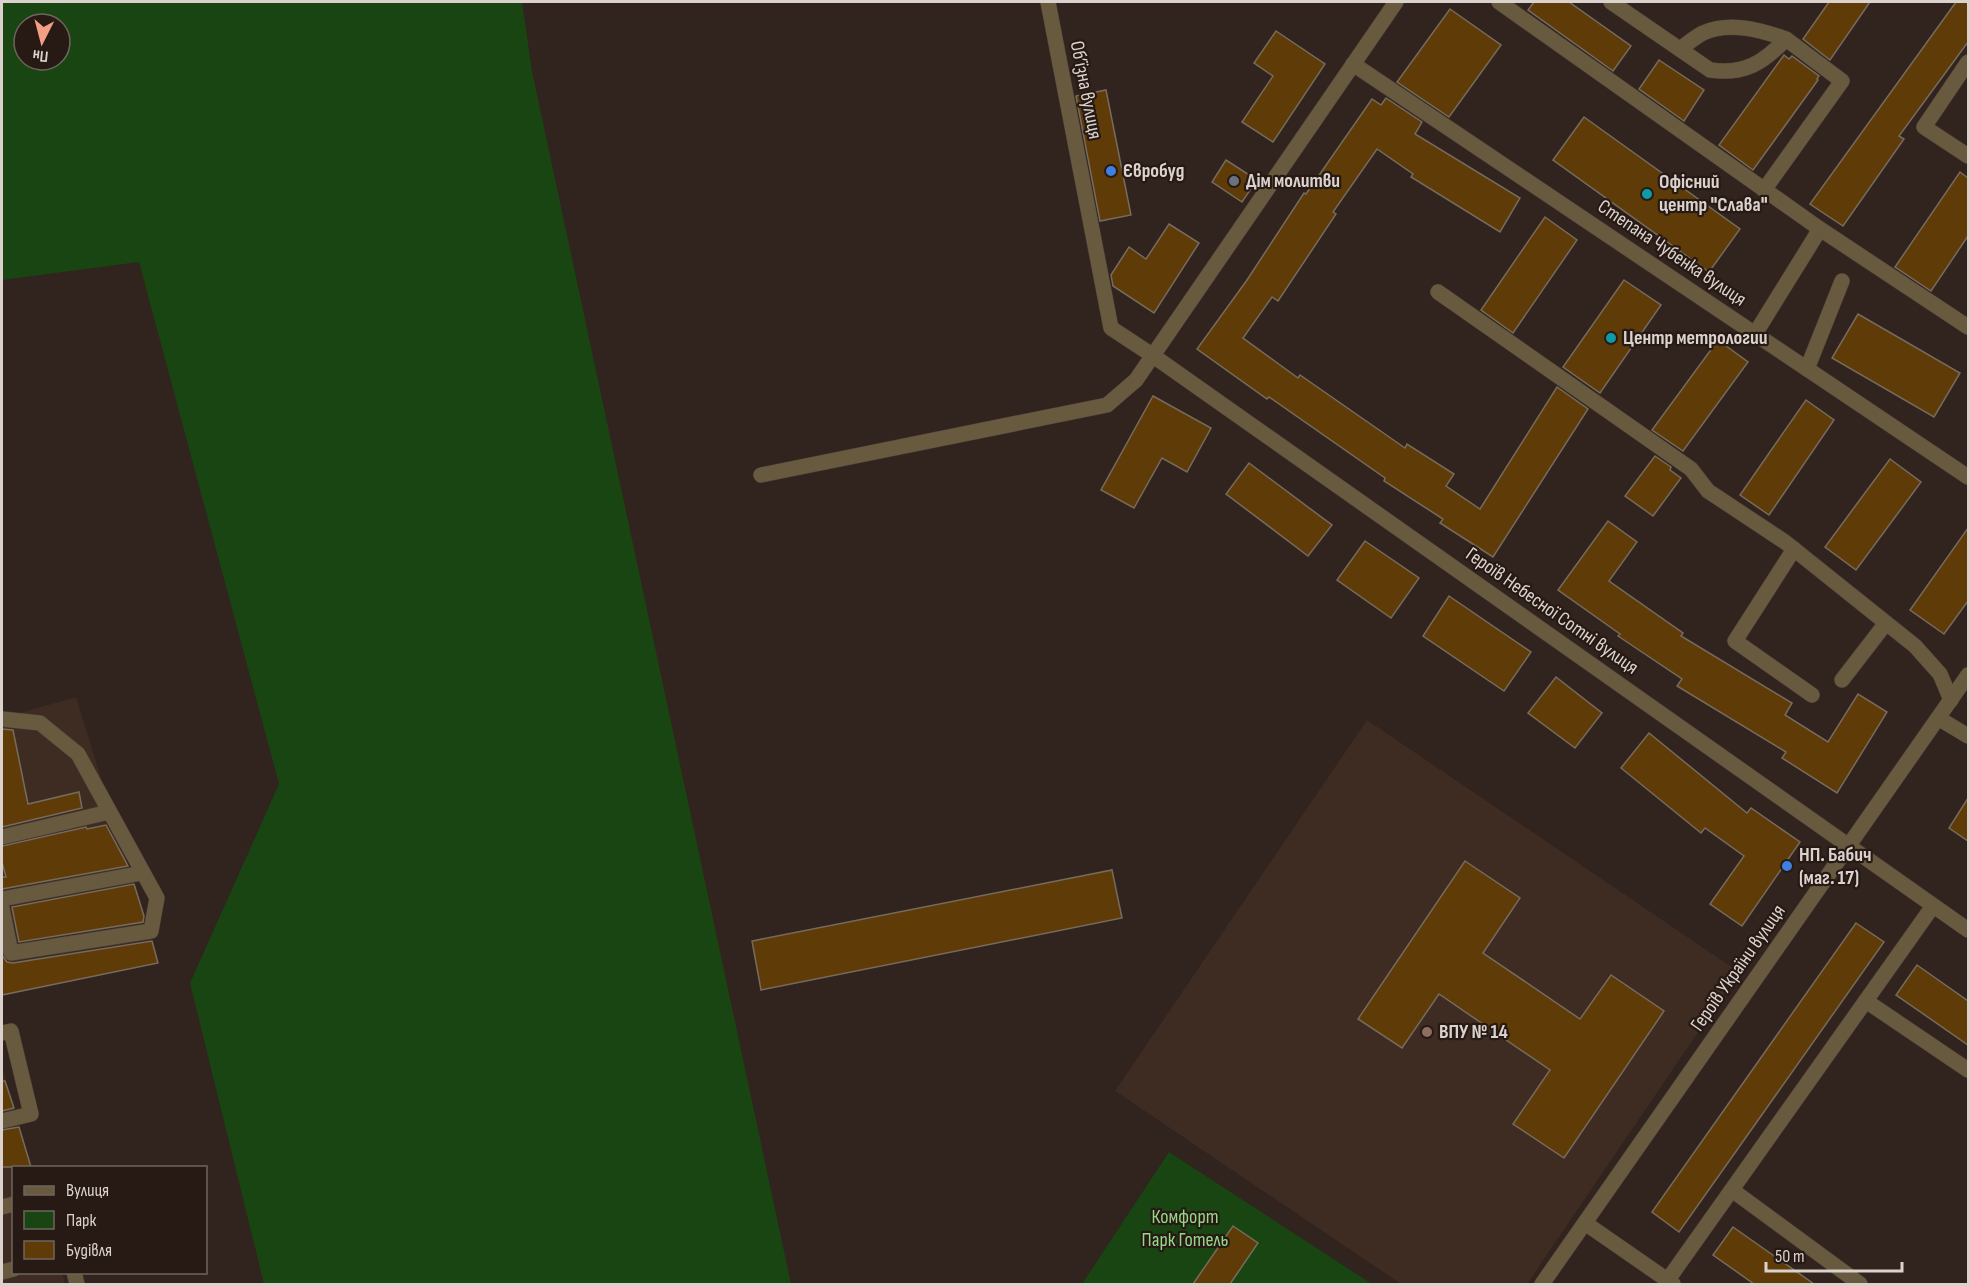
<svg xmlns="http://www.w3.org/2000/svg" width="1970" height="1286" font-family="'Sofia Sans Condensed',sans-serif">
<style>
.built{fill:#3e2b22}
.green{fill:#194512;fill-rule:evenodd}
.building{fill:#5f3c07;stroke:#766b5e;stroke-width:1.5}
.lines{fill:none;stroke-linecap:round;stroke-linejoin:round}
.minor-casing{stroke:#4c3f39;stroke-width:16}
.minor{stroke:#685a3f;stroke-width:15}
.shop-dot{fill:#3f7fe0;stroke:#271a14;stroke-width:2}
.worship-dot{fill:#6b7280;stroke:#271a14;stroke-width:2}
.culture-dot{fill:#0f9aa8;stroke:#271a14;stroke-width:2}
.education-dot{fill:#8d6e63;stroke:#271a14;stroke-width:2}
.labels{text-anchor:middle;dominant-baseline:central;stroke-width:4.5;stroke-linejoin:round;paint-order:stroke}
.street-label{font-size:20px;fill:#dbd2ce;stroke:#271a14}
.poi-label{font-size:20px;font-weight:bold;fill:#dbd2ce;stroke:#271a14;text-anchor:start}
.park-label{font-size:20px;fill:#93d887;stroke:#271a14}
</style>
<rect width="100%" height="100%" fill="#31231d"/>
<g class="built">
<polygon points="76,697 158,963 2,995 2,718"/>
<polygon points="1367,720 1739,972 1527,1284 1401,1284 1115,1091"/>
<polygon points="2,1067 31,1167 14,1168 14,1272 62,1273 65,1284 2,1284"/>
</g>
<g class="green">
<path d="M2 2H522L532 71 791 1284H264L190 983 279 784 139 262 2 280ZM24 24H60V60H24Z"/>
<polygon points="1169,1152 1372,1284 1082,1284"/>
</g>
<g class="building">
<polygon points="1534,2 1569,2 1631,46 1613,71 1528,10"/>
<polygon points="1829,2 1870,2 1830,60 1803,39"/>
<polygon points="1956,2 1968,2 1968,42 1899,136 1904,139 1843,226 1810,204"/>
<polygon points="1450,9 1501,45 1449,117 1397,82"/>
<polygon points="1276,31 1325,64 1273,142 1242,122 1273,76 1254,63"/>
<polygon points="1784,55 1789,59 1792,56 1819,76 1817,79 1818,80 1753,170 1719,145"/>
<polygon points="1659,60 1704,90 1684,121 1639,89"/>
<polygon points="1106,90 1131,215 1100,221 1076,96"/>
<polygon points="1386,98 1422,122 1415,134 1520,198 1500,232 1411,177 1413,174 1377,149 1333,212 1336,214 1278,301 1272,297 1243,338 1298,378 1300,375 1405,448 1407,444 1454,474 1446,486 1480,509 1557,387 1588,409 1493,557 1440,523 1443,519 1384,481 1385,478 1269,397 1267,399 1197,349 1247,280 1304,193 1306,194 1372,99 1381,105"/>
<polygon points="1584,117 1740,229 1709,272 1553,160"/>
<polygon points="1226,160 1257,180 1242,202 1212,182"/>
<polygon points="1960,172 1968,178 1968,236 1931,291 1895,267"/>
<polygon points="1545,217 1577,240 1513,333 1481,310"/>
<polygon points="1169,224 1199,243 1154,313 1113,286 1111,275 1129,247 1146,259"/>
<polygon points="1624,280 1661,305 1600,393 1563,367"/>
<polygon points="1858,314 1960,373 1934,417 1832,358"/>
<polygon points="1718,340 1748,362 1683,451 1652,430"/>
<polygon points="1153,396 1211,428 1187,472 1162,458 1134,508 1101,490"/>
<polygon points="1806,400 1834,420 1769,515 1740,495"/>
<polygon points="1655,456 1671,467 1670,470 1681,478 1653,516 1625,496"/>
<polygon points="1890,459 1921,482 1856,570 1825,547"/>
<polygon points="1249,463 1332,525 1308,556 1226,494"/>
<polygon points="1608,521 1637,542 1609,581 1683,633 1681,636 1792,703 1785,715 1828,742 1858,694 1887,712 1837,793 1782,758 1786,752 1677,686 1682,679 1618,636 1620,634 1558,590"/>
<polygon points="1968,528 1968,601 1944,634 1910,610"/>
<polygon points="1365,541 1419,578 1391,618 1337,580"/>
<polygon points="1449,596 1531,652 1504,691 1423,636"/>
<polygon points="1556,677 1602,713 1575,748 1528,713"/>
<polygon points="2,729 13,730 28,804 79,792 82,808 2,827"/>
<polygon points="1649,733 1747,813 1751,808 1800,842 1742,926 1710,904 1744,856 1705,828 1701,833 1621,768"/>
<polygon points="1968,798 1968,841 1949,828"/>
<polygon points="106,825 128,866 2,889 2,877 6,877 2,862 2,846 86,827 87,829"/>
<polygon points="1465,861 1520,898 1483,953 1580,1019 1611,975 1664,1011 1564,1158 1513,1124 1550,1070 1439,994 1402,1048 1358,1019"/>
<polygon points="1112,870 1122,918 761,990 752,941"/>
<polygon points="134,884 144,916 143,922 19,942 12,907"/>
<polygon points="1856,923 1884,942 1679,1232 1652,1212"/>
<polygon points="152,941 158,963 2,995 2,955 7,962 13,963"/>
<polygon points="1917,965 1968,1001 1968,1045 1896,995"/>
<polygon points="2,1081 5,1081 14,1108 2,1111"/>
<polygon points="19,1127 31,1167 2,1167 2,1130"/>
<polygon points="1233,1226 1258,1243 1230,1284 1193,1284"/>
<polygon points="1733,1227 1814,1284 1754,1284 1713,1255"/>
</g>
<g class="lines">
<defs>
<g id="minor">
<polyline points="1048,2 1111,328 1152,355 1968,930"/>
<polyline points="1499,2 1820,229 1755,334"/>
<path d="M1611 2 1710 70C1744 75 1763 63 1786 39L1842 81 1764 190"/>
<path d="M1680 49C1687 44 1695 37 1703 33 1729 21 1761 30 1786 39"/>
<polyline points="1968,62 1924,127 1968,156"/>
<polyline points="1353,64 1968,477"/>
<polyline points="1820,229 1968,327"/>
<polyline points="1438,292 1691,469 1708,491 1785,542 1915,646 1940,674 1951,700"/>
<polyline points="1807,369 1842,281"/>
<polyline points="761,475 1107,405 1136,380 1396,2"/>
<polyline points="1794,549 1735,641 1812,695"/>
<polyline points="1842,680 1886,623"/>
<polyline points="1938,718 1968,736"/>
<polyline points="2,719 40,723 78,754 157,898 151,931 11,953 2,908"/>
<polyline points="2,837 109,812"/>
<polyline points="2,899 142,873"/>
<polyline points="1866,1001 1968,1070"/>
<polyline points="2,1033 11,1031 31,1114 2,1121"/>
<polyline points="1732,1190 1860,1284"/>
<polyline points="2,1207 14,1204"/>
<polyline points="1585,1223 1673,1284"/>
<polyline points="2,1272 14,1269"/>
<polyline points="74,1272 77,1284"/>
<polyline points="1667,1281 1933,906"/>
<polyline points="1542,1284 1968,675"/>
</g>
</defs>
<use href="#minor" class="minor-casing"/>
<use href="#minor" class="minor"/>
</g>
<g class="shop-dot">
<circle cx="1111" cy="171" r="6"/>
<circle cx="1787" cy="866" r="6"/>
</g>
<circle class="worship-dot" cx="1234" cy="181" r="6"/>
<g class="culture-dot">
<circle cx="1647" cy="194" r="6"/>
<circle cx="1611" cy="338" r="6"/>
</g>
<circle class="education-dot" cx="1427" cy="1032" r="6"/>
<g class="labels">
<g class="street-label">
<text transform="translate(1086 90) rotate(79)">Об’їзна вулиця</text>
<text transform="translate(1672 253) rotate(34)">Степана Чубенка вулиця</text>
<text transform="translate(1552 611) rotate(35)">Героїв Небесної Сотні вулиця</text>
<text transform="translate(1738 968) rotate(-55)">Героїв України вулиця</text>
</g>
<g class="poi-label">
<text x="1123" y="171">Євробуд</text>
<text x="1246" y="181">Дім молитви</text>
<text x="1659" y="182">Офісний<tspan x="1659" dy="23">центр "Слава"</tspan></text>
<text x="1623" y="338">Центр метрологии</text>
<text x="1799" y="855">НП. Бабич<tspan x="1799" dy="23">(маг. 17)</tspan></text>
<text x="1439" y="1032">ВПУ № 14</text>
</g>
<g class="park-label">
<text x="1185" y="1217">Комфорт<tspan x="1185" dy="23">Парк Готель</tspan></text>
</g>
</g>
<rect width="1970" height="1286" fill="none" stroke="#dbd2ce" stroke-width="6"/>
<rect x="12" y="1166" width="195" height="108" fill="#271a14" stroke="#6f645e" stroke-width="1.5"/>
<rect x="24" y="1186" width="30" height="9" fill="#685a3f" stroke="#6f645e" stroke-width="1.5"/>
<text x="66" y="1196" font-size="18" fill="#dbd2ce">Вулиця</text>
<rect x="24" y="1211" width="30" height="18" fill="#194512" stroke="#6f645e" stroke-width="1.5"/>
<text x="66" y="1226" font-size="18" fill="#dbd2ce">Парк</text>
<rect x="24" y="1241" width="30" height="18" fill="#5f3c07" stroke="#6f645e" stroke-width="1.5"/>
<text x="66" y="1256" font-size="18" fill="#dbd2ce">Будівля</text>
<g transform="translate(42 42) rotate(186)"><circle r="28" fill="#271a14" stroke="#6f645e" stroke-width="1.5"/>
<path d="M0-4.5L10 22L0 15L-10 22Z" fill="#f39f85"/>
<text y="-9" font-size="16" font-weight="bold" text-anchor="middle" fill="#dbd2ce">Пн</text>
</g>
<path d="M1766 1262v9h136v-9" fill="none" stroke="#dbd2ce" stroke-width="3"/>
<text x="1775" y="1262" font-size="18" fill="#dbd2ce" stroke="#271a14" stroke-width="4.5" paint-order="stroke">50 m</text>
</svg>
